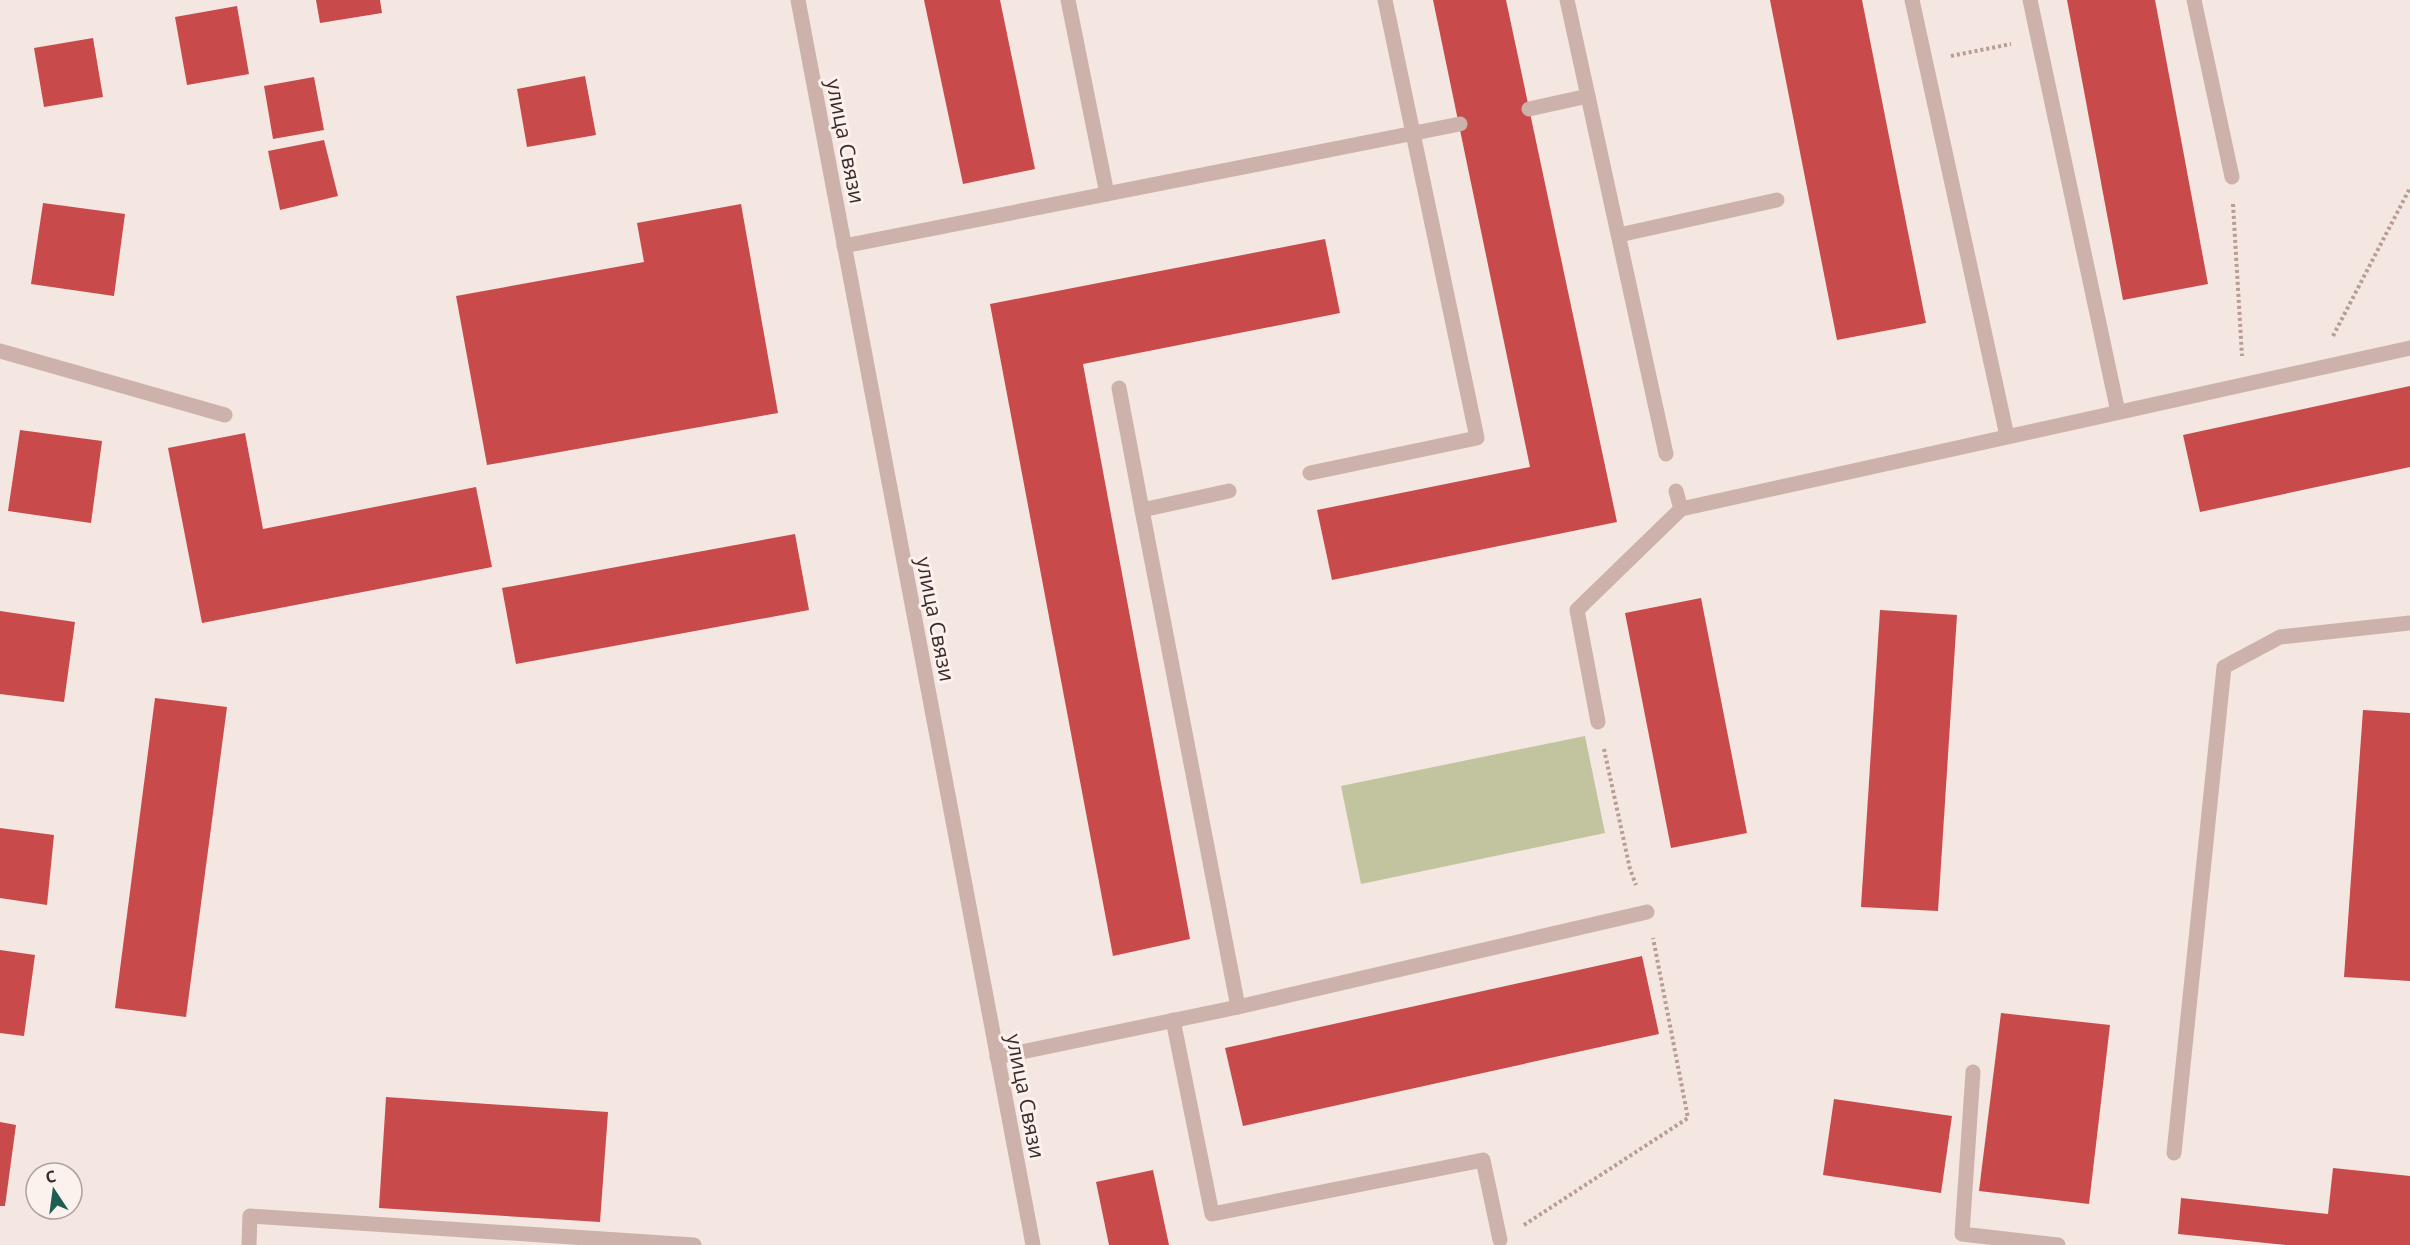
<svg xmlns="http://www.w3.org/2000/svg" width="2410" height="1245" font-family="'Open Sans',sans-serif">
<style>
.green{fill:#c1c49f}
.building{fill:#c84a4b}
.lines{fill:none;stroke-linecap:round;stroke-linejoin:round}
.path{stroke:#b99c95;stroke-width:4;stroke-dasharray:3 3;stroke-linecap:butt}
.service{stroke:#cdb2ab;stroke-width:15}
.minor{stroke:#cdb2ab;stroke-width:15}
.labels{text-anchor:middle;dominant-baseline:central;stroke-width:6;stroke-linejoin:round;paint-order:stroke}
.street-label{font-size:21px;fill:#3b2c2b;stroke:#fbf1ed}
</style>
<rect width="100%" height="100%" fill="#f4e6e0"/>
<polygon class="green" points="1585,736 1605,833 1361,884 1341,786"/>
<g class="building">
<polygon points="316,0 380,0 382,13 320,23"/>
<polygon points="924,0 1000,0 1035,169 963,184"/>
<polygon points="1433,0 1506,0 1617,522 1332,580 1317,510 1530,467"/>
<polygon points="1770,0 1862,0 1926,323 1837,340"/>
<polygon points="2067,0 2155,0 2208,284 2123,300"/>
<polygon points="237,6 249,74 187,85 175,17"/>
<polygon points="93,38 103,97 44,107 34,48"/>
<polygon points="585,76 596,135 527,147 517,89"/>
<polygon points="314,77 324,130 273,139 264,86"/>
<polygon points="324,140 338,196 280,210 268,151"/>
<polygon points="43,203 125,214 114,296 31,284"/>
<polygon points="741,204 778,413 487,465 456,296 644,262 637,223"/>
<polygon points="1325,239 1340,313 1083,364 1190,939 1113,956 990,304"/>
<polygon points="2410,386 2410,467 2200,512 2183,435"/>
<polygon points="20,430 102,441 91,523 8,511"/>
<polygon points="245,433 263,529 476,487 492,567 202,623 168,448"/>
<polygon points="795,534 809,610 516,664 502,588"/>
<polygon points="1701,598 1747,833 1671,848 1625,613"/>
<polygon points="1880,610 1957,615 1938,911 1861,907"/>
<polygon points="0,611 75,622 64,702 0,694"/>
<polygon points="155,698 227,707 186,1017 115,1008"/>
<polygon points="2363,710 2410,713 2410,981 2344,977"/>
<polygon points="0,828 54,835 47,905 0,898"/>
<polygon points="0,950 35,955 24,1036 0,1033"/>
<polygon points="1642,956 1659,1034 1243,1126 1225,1048"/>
<polygon points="2001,1013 2110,1025 2089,1204 1979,1191"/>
<polygon points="386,1097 608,1112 600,1222 379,1208"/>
<polygon points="1834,1099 1952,1116 1941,1193 1823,1175"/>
<polygon points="0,1122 16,1125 5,1206 0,1206"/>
<polygon points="2333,1168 2410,1176 2410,1245 2286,1245 2178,1234 2181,1198 2328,1214"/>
<polygon points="1153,1170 1169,1245 1109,1245 1096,1182"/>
</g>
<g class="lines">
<g class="path">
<polyline points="1951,56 2011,44"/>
<polyline points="2233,204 2242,356"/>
<polyline points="2333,336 2410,188"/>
<polyline points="1604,749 1630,869 1636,885"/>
<polyline points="1524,1225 1688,1118 1653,938"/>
</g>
<g class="service">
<polyline points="1068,0 1107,194"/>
<polyline points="1567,0 1666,454"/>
<polyline points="1912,0 2007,436"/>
<polyline points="2030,0 2118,412"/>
<polyline points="2194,0 2232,177"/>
<polyline points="1529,109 1588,96"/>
<polyline points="1619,235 1777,200"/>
<polyline points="844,246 1460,124"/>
<polyline points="0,351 225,415"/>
<polyline points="1119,388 1142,510"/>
<polyline points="1310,473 1477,438 1385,0"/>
<polyline points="1229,491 1142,510 1238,1007"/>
<polyline points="1676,491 1681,509"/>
<polyline points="1598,722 1577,610 1681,509 2410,348"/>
<polyline points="1173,1020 1212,1214 1483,1160 1500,1240"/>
<polyline points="997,1057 1238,1007 1647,912"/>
<polyline points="1973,1072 1962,1234 2058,1245"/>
<polyline points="2174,1153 2224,667 2280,637 2410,623"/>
<polyline points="249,1245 250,1216 694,1245"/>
</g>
<polyline class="minor" points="798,0 1033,1245"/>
</g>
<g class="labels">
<g class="street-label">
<text transform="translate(846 141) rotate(79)">улица Связи</text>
<text transform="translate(936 619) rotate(79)">улица Связи</text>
<text transform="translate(1026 1096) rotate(79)">улица Связи</text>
</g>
</g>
<g transform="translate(54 1191) rotate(347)"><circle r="28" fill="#fbf1ed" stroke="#aea29f" stroke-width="1.5"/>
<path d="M0-4.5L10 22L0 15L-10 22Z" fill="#1f5d52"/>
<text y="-9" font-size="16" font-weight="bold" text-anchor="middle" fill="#3b2c2b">С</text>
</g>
</svg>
